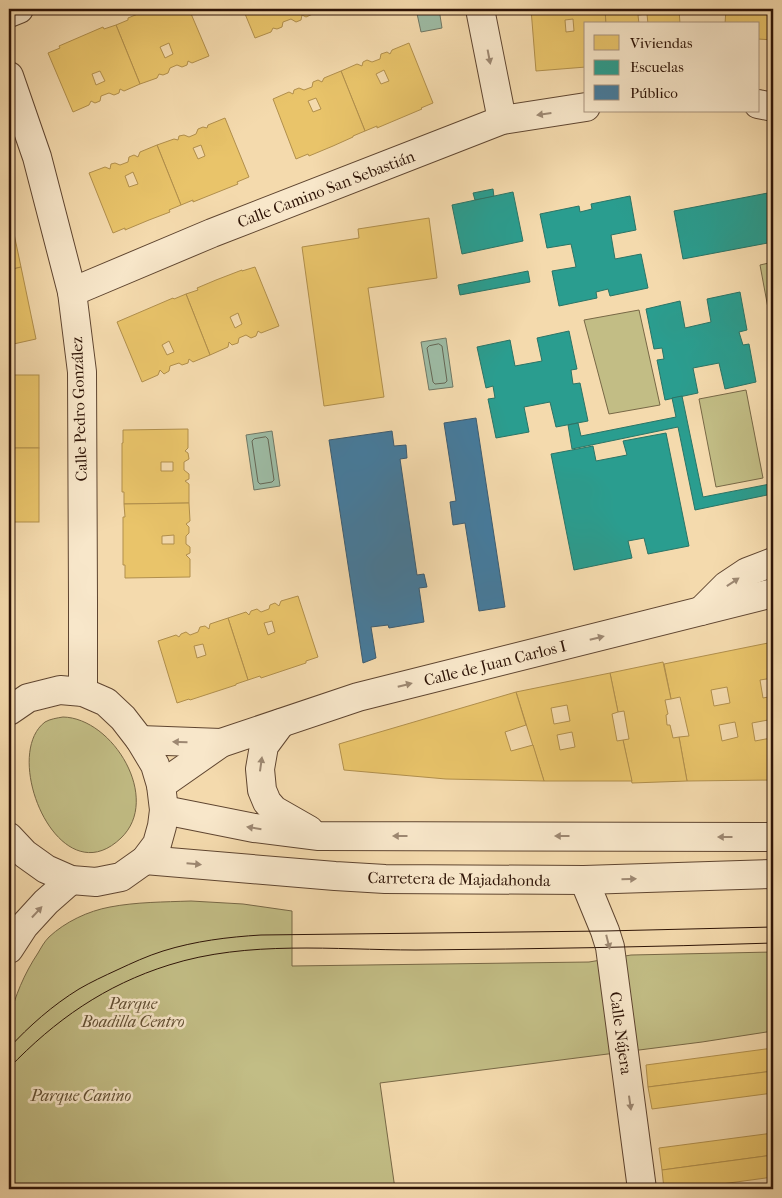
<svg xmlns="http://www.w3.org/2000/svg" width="782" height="1198" font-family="'IM FELL French Canon',serif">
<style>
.green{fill:#c2bd85;stroke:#786846}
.water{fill:#9dbba4;stroke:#707865}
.homes{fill:#e9c46a;stroke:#b18f4c;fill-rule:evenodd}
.schools{fill:#2a9d8f;stroke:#2b7466}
.public{fill:#457b9d;stroke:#3e5c70}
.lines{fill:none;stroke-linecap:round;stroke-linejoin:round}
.shore{stroke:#656755;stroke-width:1}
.minor-casing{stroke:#5f4530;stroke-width:30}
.minor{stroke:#f8e7ca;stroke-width:28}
.tram{stroke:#2d1306;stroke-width:1}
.oneway{fill:#9d8872}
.labels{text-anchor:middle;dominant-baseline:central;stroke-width:5;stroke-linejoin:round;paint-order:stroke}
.street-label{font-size:16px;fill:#2d1306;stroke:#f8e7ca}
.park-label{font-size:16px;font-style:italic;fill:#614e32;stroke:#f8e7ca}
</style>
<rect width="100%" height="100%" fill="#f4daad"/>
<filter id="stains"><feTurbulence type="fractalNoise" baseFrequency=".004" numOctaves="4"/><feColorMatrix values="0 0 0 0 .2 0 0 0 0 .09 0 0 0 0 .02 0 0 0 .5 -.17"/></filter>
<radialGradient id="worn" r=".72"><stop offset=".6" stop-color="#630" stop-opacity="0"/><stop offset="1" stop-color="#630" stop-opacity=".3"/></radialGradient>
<g class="green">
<polygon points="773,262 773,335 760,265"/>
<polygon points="639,310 660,405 609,414 584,320"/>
<polygon points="746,390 763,478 716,487 699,399"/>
<path d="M63 717C113 718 162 799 121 838 59 898 0 756 45 722 50 719 57 718 63 717Z"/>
<path d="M191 901 243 904 292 911V966L589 962 631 955 773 952V1031L702 1042 380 1083 395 1189H9V1020C15 996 24 974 38 953 41 948 44 942 49 937 65 922 88 911 110 907 136 902 164 902 191 901Z"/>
</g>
<g class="water">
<polygon points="416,9 439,9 442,28 421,32"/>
<polygon points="446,338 453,387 429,390 421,342"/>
<polygon points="272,431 280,486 254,490 246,435"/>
</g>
<g class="homes">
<path d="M150 9H189L209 56 192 63 188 61 187 65 182 67 177 65 170 68 168 73 163 75 159 74 157 78 140 84 116 25 128 20V18ZM169 43 173 54 165 58 160 47Z"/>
<polygon points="243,9 277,9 279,12 286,9 322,9 322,10 306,17 302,15 301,20 296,22 291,19 283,22 282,27 277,29 273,28 271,32 255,38"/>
<path d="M531 9H605L606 24H586V67L536 71ZM573 19 574 31 566 32 565 20Z"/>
<polygon points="605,9 679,9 680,24 648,24 647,14 638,15 639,24 606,24"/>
<polygon points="726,9 773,9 773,40 758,39 758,24 725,24"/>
<path d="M116 25 140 84 124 91 120 89 119 93 114 95 109 93 101 96 100 101 95 103 91 101 89 105 73 112 48 53 60 48 59 46 103 27 104 29ZM100 71 105 81 96 85 92 74Z"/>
<path d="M409 43 433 103 421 108 422 109 377 128V126L365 131 341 71 357 64 362 66 363 62 367 60 372 62 380 59 381 54 387 52 390 54 392 50ZM384 70 389 81 381 84 376 74Z"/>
<path d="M341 71 365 131 353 136V137L333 146 309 156 308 154 296 159 273 99 289 92 293 94 294 90 299 88 304 90 312 87 313 82 318 80 322 82 324 78ZM316 98 321 109 313 112 308 101Z"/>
<path d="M225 118 249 177 237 182 238 184 193 202V200L181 205 157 145 174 139 178 140 179 136 184 135 189 137 196 134 198 129 203 127 207 128 208 125ZM201 145 205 156 198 159 193 148Z"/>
<path d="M157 145 181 205 169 210 170 212 149 220 125 230V228L113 233 89 173 105 167 110 169 111 164 115 163 120 165 128 162 129 157 134 155 138 157 140 152ZM133 172 138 184 129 187 125 176Z"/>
<polygon points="9,210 21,267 9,270"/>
<polygon points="429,218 437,278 368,288 384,397 324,406 302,247 359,238 358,229"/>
<polygon points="21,267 36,339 9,345 9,270"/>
<path d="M255 267 279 326 261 333 258 331 256 336 251 338 246 335 239 338 238 343 232 345 229 342 228 347 210 355 186 294 198 290 197 288 216 280 242 270V271ZM238 313 242 324 235 328 230 317Z"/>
<path d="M186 294 210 355 193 362 189 359 188 363 182 365 179 363 170 366 169 371 164 374 160 370 158 375 142 382 117 322 173 298 174 299ZM169 341 174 352 167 355 162 345Z"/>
<rect x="9" y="375" width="30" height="73"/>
<path d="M188 429V448L185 451 188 453 189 459 184 462V470L189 474V479L185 481 189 484V503L124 504V492H122V443H123V430ZM161 462H173V471H161Z"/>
<rect x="9" y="448" width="30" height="74"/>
<path d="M189 503 190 521 186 524 189 527V533L186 536V544L190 547V553L186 555 190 559V577L125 578V565H123V517H125L124 504ZM174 535V544H162V536Z"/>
<path d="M298 596 318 657 306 661V663L261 678 260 676 248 680 228 618 246 612 249 615 251 611 257 609 261 612 269 609 270 605 275 603 279 606 281 601ZM272 621 275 632 268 635 264 623Z"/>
<path d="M228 618 248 680 236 684V685L190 700 189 699 177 703 158 641 176 635 179 637 181 634 186 632 190 635 198 632 200 627 205 626 209 629 210 624ZM203 644 206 655 197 658 194 646Z"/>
<path d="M773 642V678L760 680 763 698 773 696V780L687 781 679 737 689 736 680 697 671 699 664 664ZM727 687 730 703 714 706 711 690ZM768 720 771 738 755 741 752 723ZM735 722 738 737 722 741 719 725Z"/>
<polygon points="663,662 671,699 665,700 668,714 666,715 667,725 670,725 673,738 679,737 687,781 632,783 623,740 629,739 624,711 618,712 610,673"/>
<path d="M610 673 618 712 612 714 617 741 623 740 632 781H544L516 692ZM567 705 570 721 554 724 551 708ZM572 732 575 747 560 750 557 735Z"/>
<polygon points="516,692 526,725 505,732 511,751 533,745 544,781 446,779 344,770 339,744"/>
<polygon points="773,1048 773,1071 648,1087 646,1065"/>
<polygon points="773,1071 773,1093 652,1109 648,1087"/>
<polygon points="773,1133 773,1155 662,1170 659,1148"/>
<polygon points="773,1155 773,1177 685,1189 664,1189 662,1170"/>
<polygon points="606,1187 606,1189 588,1189"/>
</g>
<g class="schools">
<polygon points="493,189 494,197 475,200 473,193"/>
<polygon points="513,192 523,241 462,254 452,205"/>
<polygon points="773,192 773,242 683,259 674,211"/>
<polygon points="630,196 636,230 611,235 615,259 641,254 648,288 610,296 608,289 596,292 597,298 559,306 552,271 576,267 571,244 547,248 540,214 579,206 580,212 592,209 591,204"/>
<polygon points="528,271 530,282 460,295 458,285"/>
<polygon points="740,292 747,330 739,332 743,345 749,344 756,382 725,389 719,363 693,368 698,393 665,400 657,360 664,359 662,348 654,349 646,309 680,301 685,328 711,322 707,299"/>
<polygon points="569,331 577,369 571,370 573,384 580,383 588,421 556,427 550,402 524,407 529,432 496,438 488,399 495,398 493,386 486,388 477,347 510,340 515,366 542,361 537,338"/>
<polygon points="682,396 703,497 770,484 772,494 695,510 678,427 572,449 568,425 578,423 581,436 676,417 672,398"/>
<polygon points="666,433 689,546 648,554 644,538 628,541 632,558 574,570 551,454 593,446 596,461 627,455 623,441"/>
</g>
<g class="public">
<polygon points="476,418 505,607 479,611 465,523 453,525 450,502 456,501 444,423"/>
<polygon points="392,431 394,446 406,445 407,458 400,459 417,575 424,574 427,587 419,588 424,622 389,628 388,625 371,627 376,658 363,663 329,440"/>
</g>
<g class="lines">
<g class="shore">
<polygon points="439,344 442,346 447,381 445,383 435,384 433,382 427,348 429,346"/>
<polygon points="266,437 268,439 274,480 272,482 260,484 258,482 252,441 254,439"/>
</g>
<defs>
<g id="minor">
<polyline points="480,9 502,120"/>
<polyline points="9,13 19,9"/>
<polyline points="9,76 37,157 72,292 82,372 83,600 83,692"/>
<polyline points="758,104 773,107"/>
<polyline points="72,292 212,233 502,120 586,107"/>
<polyline points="701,611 726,586 747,572 773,562"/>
<polyline points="9,711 28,698 60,690 83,692 106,702 123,718 140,740 155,765 161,785 164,810 162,826 157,844 145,860 121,877 96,882 71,880 46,869 25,854 9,837"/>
<polyline points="281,723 264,746 260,769 262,790 267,802 274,810 309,830"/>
<polyline points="140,740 221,743"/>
<polyline points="161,785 221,743 358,697 773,593"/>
<polyline points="164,810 254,828 319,836 773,837"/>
<polyline points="145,860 335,876 385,879 584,880 773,874"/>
<polyline points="584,880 605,931 610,947 642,1189"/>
<polyline points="9,949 24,926 46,902 71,880"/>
</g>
</defs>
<use href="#minor" class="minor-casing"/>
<use href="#minor" class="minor"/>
<g class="tram">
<path d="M9 1048C29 1026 53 1005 79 989 91 982 104 976 117 970 132 963 147 956 163 951 195 941 228 937 261 935L605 931 773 927"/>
<path d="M9 1068C55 1020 105 985 169 965 248 940 334 950 416 950 535 949 654 947 773 943"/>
</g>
</g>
<defs><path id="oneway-solid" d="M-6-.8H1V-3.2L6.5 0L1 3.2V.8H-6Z" transform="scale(1.25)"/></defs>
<g class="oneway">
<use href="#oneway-solid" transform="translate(489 57) rotate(79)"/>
<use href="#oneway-solid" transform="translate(544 114) rotate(172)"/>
<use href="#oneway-solid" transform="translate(733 582) rotate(-34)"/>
<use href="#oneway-solid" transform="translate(597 638) rotate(-14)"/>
<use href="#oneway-solid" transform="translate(405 685) rotate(-14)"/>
<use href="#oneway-solid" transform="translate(180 742) rotate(-178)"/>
<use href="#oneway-solid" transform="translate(261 764) rotate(-82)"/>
<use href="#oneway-solid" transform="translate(254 828) rotate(-171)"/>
<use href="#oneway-solid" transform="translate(400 836) rotate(-180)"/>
<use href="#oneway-solid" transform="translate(562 836) rotate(-180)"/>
<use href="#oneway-solid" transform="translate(725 837) rotate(-180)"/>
<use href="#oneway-solid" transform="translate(194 864) rotate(5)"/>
<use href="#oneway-solid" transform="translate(629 879) rotate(-2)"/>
<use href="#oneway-solid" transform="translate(37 912) rotate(-47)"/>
<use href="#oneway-solid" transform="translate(608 942) rotate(76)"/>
<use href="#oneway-solid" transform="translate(630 1103) rotate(82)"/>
</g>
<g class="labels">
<g class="street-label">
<text transform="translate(326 189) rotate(-21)">Calle Camino San Sebastián</text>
<text transform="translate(79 409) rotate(-92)">Calle Pedro González</text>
<text transform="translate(495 663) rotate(-14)">Calle de Juan Carlos I</text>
<text transform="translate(459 879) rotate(1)">Carretera de Majadahonda</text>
<text transform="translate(621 1033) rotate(82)">Calle Nájera</text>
</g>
<g class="park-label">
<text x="133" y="1003">Parque<tspan x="133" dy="18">Boadilla Centro</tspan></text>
<text x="81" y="1095">Parque Canino</text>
</g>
</g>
<rect width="782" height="1198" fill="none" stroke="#f4daad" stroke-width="30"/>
<rect x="10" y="10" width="762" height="1178" fill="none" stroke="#2d1306" stroke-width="2.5"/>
<rect x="15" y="15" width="752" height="1168" fill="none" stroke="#2d1306"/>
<rect x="584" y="22" width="175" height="90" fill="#f8e7ca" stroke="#a7927c"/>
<rect x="594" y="35" width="25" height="15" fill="#e9c46a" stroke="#a7927c"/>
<text x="630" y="48" font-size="15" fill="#2d1306">Viviendas</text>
<rect x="594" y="60" width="25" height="15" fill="#2a9d8f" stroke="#a7927c"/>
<text x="630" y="72" font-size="15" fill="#2d1306">Escuelas</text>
<rect x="594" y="85" width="25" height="15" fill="#457b9d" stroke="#a7927c"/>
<text x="630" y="98" font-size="15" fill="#2d1306">Público</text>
<rect width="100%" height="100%" filter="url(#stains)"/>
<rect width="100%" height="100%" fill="url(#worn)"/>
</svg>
